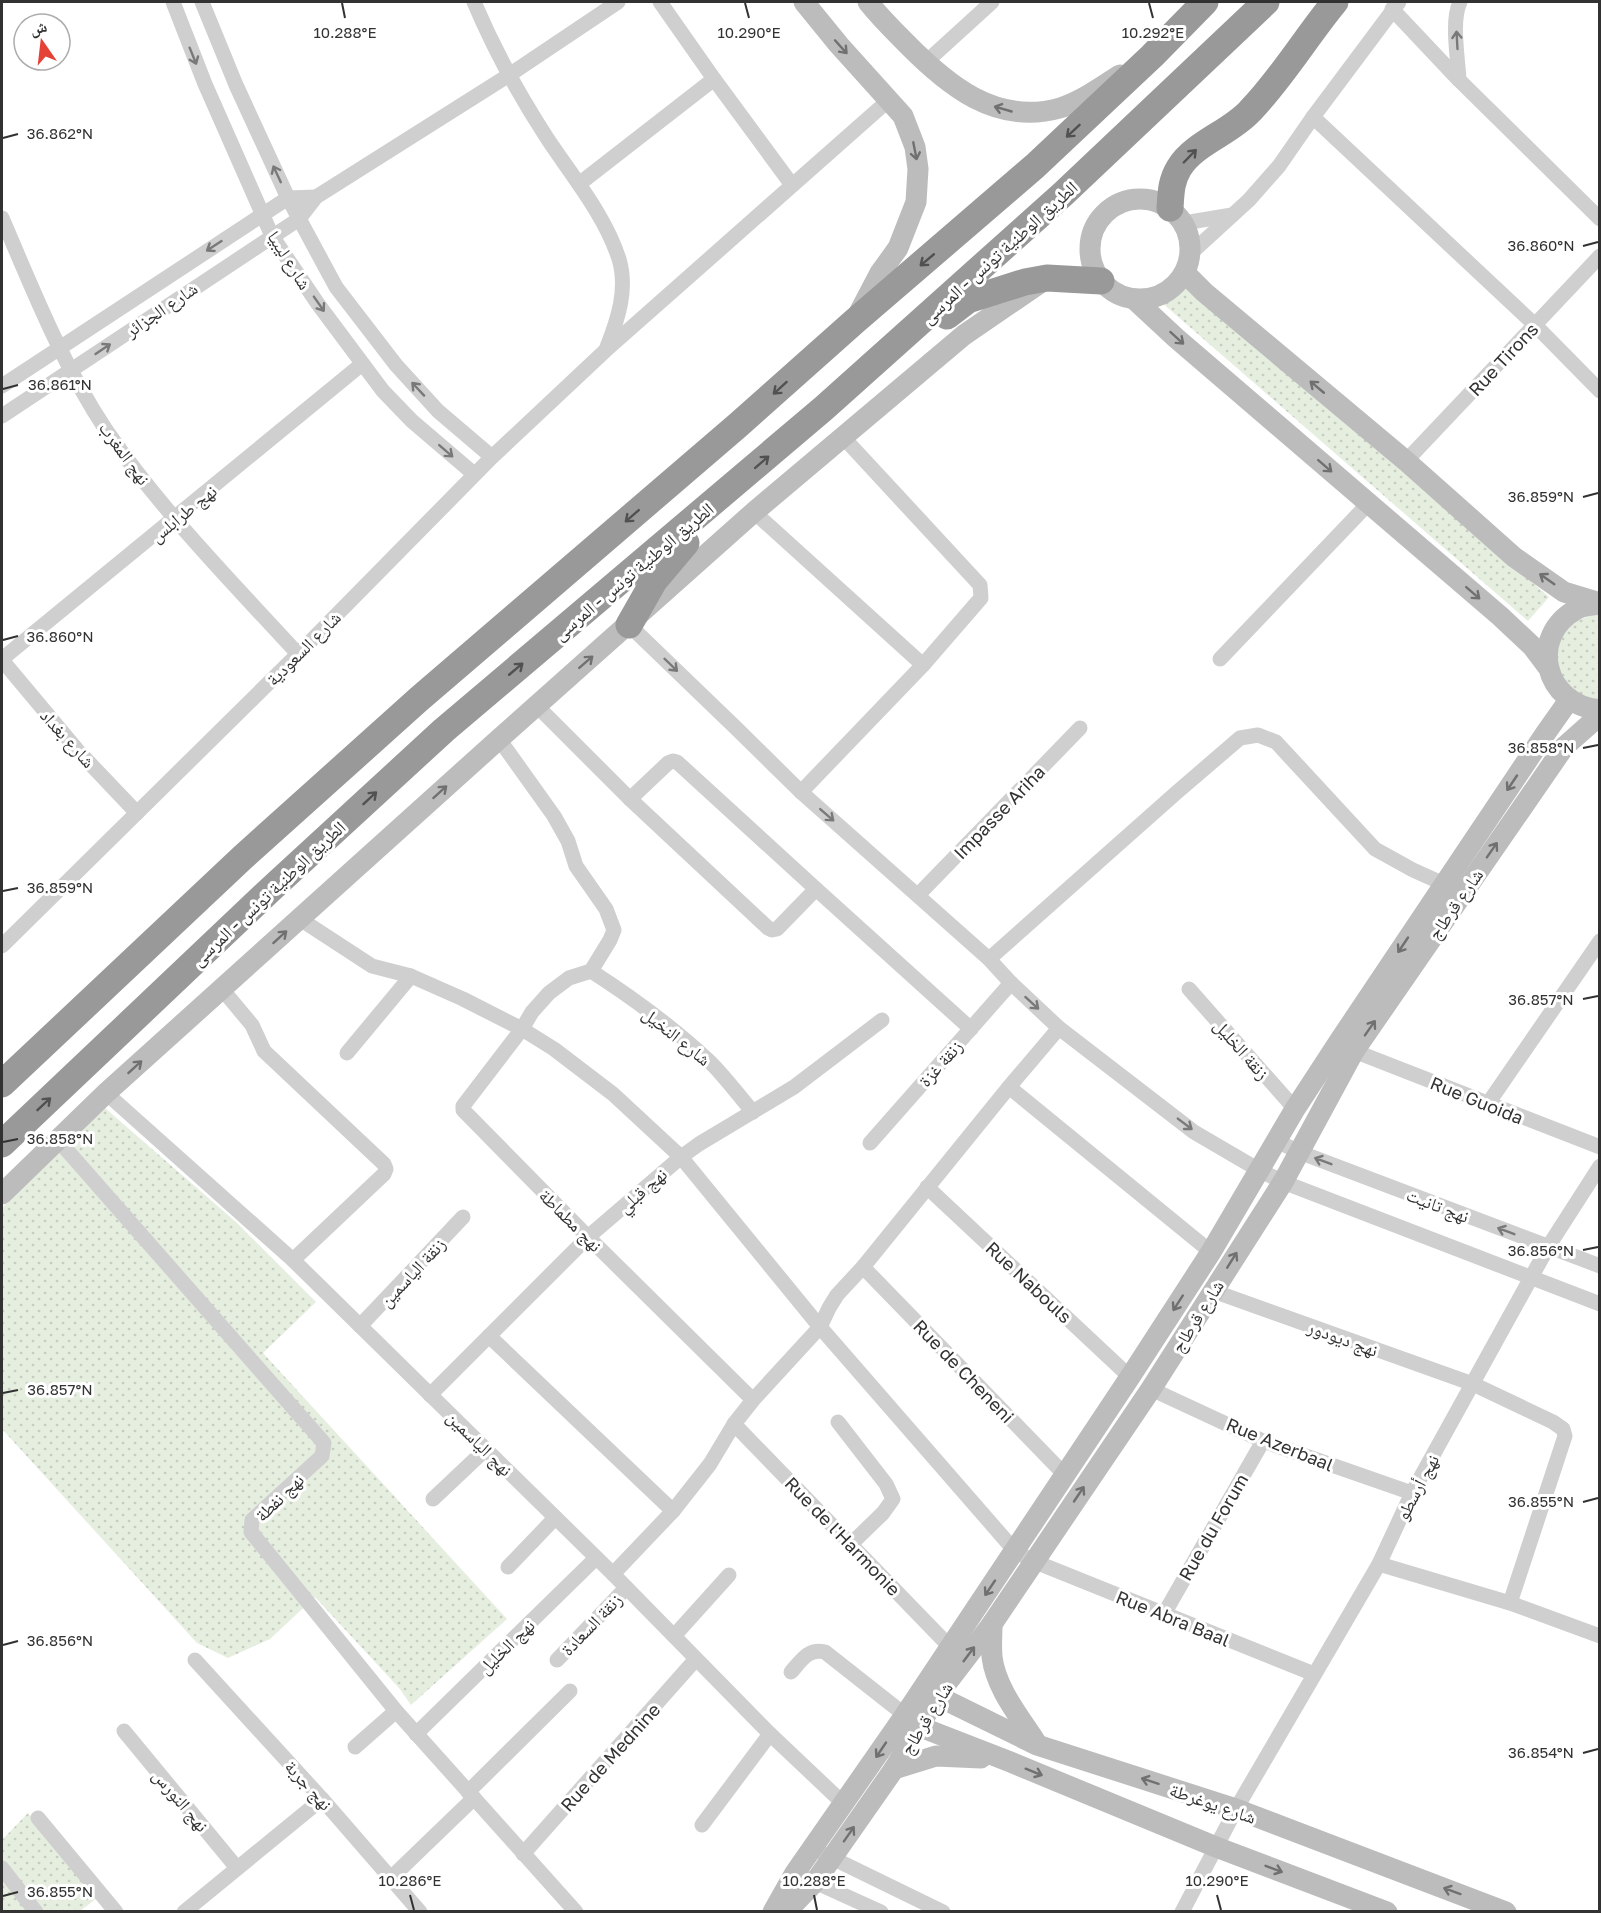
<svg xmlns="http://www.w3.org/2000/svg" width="1601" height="1913" font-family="'Golos Text','Noto Naskh Arabic',sans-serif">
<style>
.grass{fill:url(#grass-dots)}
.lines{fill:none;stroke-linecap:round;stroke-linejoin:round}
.street{stroke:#cfcfcf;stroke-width:15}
.secondary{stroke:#bcbcbc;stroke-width:21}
.highway{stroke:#999;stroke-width:27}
.oneway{stroke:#797979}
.oneway2{stroke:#707070}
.oneway3{stroke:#515151}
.ticks{fill:none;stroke:#323232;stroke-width:2}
.labels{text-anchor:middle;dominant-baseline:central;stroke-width:6;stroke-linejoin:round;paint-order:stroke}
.street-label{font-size:18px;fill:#323232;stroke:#fff}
.ticks-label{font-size:15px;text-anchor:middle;fill:#323232;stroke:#fff;stroke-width:6;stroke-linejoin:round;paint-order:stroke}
</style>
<defs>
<pattern id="grass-dots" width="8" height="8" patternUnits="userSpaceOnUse" patternTransform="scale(1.5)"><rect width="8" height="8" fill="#e6eee0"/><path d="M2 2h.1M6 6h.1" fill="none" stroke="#c6cdc1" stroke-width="1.8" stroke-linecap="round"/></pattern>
</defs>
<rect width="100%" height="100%" fill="#fff"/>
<g class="grass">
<polygon points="1183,278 1549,597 1528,621 1161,302"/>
<polygon points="1592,615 1599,615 1599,701 1573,693 1556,664 1557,647 1564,632 1576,621"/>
<polygon points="105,1108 236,1222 316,1302 263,1353 507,1619 411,1705 399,1688 315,1597 270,1639 228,1658 197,1643 2,1429 2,1208"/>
<polygon points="28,1813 97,1898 80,1911 2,1912 2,1840"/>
</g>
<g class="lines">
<g class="street">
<polyline points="173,2 205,84 272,236 318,304 383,391 412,421 474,474"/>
<polyline points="202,2 236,85 288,198 336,287 396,365 438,411 492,457"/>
<path d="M474 2C494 49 519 95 547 138 572 176 605 215 619 259 628 289 618 319 607 347"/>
<polyline points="660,2 714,79 792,185"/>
<polyline points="1392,9 1459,80 1600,219"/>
<polyline points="925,63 992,2"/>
<path d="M1459 80C1458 58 1451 21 1460 2"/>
<polyline points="1313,117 1535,325 1600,391"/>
<polyline points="579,184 714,79"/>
<path d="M2 218C33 290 62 364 106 430 162 511 231 581 298 654"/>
<polyline points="1184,223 1232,215"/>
<polyline points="1191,253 1249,200 1279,166 1313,117 1399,2"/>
<polyline points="2,386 288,198 316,197"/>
<polyline points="2,416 299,219 316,197 509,75 618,2"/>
<polyline points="1406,461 1600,256"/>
<polyline points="754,512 923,665"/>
<polyline points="629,625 737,729 801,792 989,959 1011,983 1059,1028 1194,1132 1259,1170 1283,1182 1600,1304"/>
<polyline points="2,659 362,364"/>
<polyline points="1220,659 1368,504"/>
<polyline points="2,660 79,752 137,813"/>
<polyline points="537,706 630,799 768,928 772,930 777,929 816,889"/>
<polyline points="499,739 554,816 568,841 576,866 606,909 614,930 610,940 591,971 569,978 549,993 532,1012 522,1029 463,1106 463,1110 588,1237 753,1400"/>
<polyline points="801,792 923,665 981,598 980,585 843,437"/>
<polyline points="630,799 668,763 673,761 677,762 816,889 971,1029"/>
<polyline points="918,895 1080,728"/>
<polyline points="300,919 372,966 411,976 463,999 522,1029 554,1049 613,1094 681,1157 820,1327 1015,1551 1033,1561 1314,1674"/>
<polyline points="2,946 298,654 492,457 606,350 890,99"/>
<polyline points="989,959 1176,793 1240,738 1258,735 1276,742 1375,849 1413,870 1444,884"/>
<path d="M591 971C633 998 675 1029 711 1063 726 1078 739 1096 753 1112"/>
<polyline points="222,989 252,1025 264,1051 384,1164 386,1169 384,1174 293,1260"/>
<polyline points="1189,989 1295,1109"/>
<polyline points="1354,1051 1600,1147"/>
<polyline points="347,1053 411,976"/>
<polyline points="1009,1087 1211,1252"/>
<polyline points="106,1093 293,1260 613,1574 770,1734 844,1804"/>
<polyline points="1487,1105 1600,941"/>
<polyline points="58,1140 324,1443 322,1456 252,1520 251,1532 396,1711 576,1912"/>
<polyline points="1277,1141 1299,1152 1600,1266"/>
<polyline points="870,1143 1011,983"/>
<polyline points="927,1187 1130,1377"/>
<polyline points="863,1267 1065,1475"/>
<polyline points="1213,1291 1473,1384 1553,1422 1563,1429 1565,1436 1510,1603"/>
<polyline points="360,1326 463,1217"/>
<polyline points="489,1336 673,1511"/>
<polyline points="1151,1389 1263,1441 1412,1493"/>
<polyline points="430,1395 588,1237 681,1157 699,1144 794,1087 882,1020"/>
<polyline points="838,1422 886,1484 893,1499 883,1513 851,1544"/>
<polyline points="734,1424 951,1648"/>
<polyline points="433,1499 486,1449"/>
<polyline points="1379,1564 1510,1603 1600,1636"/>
<polyline points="508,1567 555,1518"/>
<polyline points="613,1574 673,1511 710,1464 734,1424 753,1400 820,1327 829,1308 837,1295 863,1267 1009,1087 1059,1028"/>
<polyline points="1164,1614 1263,1441"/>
<polyline points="674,1636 729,1575"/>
<polyline points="195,1660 322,1799 420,1912"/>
<polyline points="557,1660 626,1588"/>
<path d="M791 1672C801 1661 808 1648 825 1652L905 1715"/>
<polyline points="124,1731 237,1868"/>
<polyline points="416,1734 596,1558"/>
<polyline points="355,1747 396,1711"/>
<polyline points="468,1792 570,1691"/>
<polyline points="38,1818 116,1912"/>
<polyline points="702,1825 770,1734"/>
<polyline points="523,1854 696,1659"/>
<polyline points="824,1854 943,1912"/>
<polyline points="2,1868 36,1912"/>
<polyline points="391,1878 474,1798"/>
<polyline points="806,1878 881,1912"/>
<polyline points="184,1912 322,1799"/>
<polyline points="1182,1912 1236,1809 1379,1564 1412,1493 1548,1247 1600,1166"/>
</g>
<g class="secondary">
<polyline points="804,2 839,45 903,116 915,147 918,169 916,202 898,248 880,273 859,313"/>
<path d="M868 2C879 16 892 29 905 42 947 85 996 126 1060 108 1081 102 1102 86 1120 75"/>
<circle cx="1140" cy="249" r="50"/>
<polyline points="1185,273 1204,292 1406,461 1514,557 1564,592 1600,603"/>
<polyline points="1134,299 1176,338 1500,616 1532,646 1547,666"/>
<path d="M1600 604C1592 605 1583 606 1577 609 1527 636 1544 705 1600 710"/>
<polyline points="2,1194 106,1093 499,739 754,512 964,335 1040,283"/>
<path d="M992 1624C992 1635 991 1646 992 1657 996 1689 1020 1717 1037 1744"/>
<polyline points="925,1690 1037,1745 1236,1809 1506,1912"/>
<polyline points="905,1721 1008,1761 1216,1847 1387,1912"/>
<polyline points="894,1769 936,1756 981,1758"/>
<polyline points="773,1912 795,1873 905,1715 1130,1377 1211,1252 1295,1109 1340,1040 1545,734 1569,700"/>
<polyline points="786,1912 815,1882 894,1769 937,1696 992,1624 1151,1389 1283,1182 1354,1051 1564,747 1600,715"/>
</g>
<g class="highway">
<path d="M1170 208C1171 193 1171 181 1179 168 1194 143 1230 133 1250 111 1282 78 1306 37 1335 2"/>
<polyline points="947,316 968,300 1025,282 1047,278 1101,281"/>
<polyline points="629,625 654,581 686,543"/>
<polyline points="2,1084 242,858 419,699 737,426 855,321 1035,166 1152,56 1205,2"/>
<polyline points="2,1144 271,889 444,730 824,408 1063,194 1266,2"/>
</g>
</g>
<defs><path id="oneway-shaft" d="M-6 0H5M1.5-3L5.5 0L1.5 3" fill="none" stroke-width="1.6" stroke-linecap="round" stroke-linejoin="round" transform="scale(1.5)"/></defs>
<g class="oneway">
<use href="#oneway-shaft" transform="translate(1457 40) rotate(-93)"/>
<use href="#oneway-shaft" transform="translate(193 56) rotate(68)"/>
<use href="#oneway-shaft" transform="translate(277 174) rotate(-115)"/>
<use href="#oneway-shaft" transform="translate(214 246) rotate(147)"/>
<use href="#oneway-shaft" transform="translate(319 304) rotate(55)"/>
<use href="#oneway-shaft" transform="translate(103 349) rotate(-34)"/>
<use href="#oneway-shaft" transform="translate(418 389) rotate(-133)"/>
<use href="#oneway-shaft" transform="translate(446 451) rotate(41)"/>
<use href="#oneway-shaft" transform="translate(671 665) rotate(44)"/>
<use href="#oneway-shaft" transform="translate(827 815) rotate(41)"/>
<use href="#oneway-shaft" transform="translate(1032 1003) rotate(42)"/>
<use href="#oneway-shaft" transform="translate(1185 1124) rotate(37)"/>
<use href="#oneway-shaft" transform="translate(1323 1161) rotate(-159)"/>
<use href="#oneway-shaft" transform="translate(1506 1231) rotate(-159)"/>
</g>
<g class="oneway2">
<use href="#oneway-shaft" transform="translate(841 47) rotate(48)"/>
<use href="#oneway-shaft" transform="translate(1003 109) rotate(-164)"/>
<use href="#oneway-shaft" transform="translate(915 151) rotate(79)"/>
<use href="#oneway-shaft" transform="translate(1177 338) rotate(42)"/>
<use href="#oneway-shaft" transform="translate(1317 387) rotate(-140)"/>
<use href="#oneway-shaft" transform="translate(1325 466) rotate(41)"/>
<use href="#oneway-shaft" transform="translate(1547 579) rotate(-145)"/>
<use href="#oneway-shaft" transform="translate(1473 593) rotate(41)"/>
<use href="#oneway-shaft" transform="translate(586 662) rotate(-41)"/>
<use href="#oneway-shaft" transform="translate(1512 783) rotate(124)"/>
<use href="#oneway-shaft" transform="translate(440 792) rotate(-42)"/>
<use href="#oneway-shaft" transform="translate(1492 850) rotate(-55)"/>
<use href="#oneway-shaft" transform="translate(280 937) rotate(-42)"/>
<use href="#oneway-shaft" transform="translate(1403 945) rotate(124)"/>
<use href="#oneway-shaft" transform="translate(1370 1028) rotate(-55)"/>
<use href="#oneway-shaft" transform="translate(135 1067) rotate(-42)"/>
<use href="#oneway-shaft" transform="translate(1232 1260) rotate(-58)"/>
<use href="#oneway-shaft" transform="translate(1178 1303) rotate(123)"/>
<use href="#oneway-shaft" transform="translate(1079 1494) rotate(-56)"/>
<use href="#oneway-shaft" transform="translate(990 1588) rotate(124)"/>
<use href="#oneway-shaft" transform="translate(969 1654) rotate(-53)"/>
<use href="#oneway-shaft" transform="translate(881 1750) rotate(124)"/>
<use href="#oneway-shaft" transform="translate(1034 1772) rotate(22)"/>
<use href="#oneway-shaft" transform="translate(1150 1781) rotate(-162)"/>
<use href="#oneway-shaft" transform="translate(849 1834) rotate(-55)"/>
<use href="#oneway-shaft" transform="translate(1274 1869) rotate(21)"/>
<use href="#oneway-shaft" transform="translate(1452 1891) rotate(-160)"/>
</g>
<g class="oneway3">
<use href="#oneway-shaft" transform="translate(1073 131) rotate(137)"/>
<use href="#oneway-shaft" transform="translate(1190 156) rotate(-46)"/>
<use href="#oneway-shaft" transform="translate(927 260) rotate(140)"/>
<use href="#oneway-shaft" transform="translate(780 388) rotate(138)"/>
<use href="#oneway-shaft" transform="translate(762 462) rotate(-41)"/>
<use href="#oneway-shaft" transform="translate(632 516) rotate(139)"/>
<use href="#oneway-shaft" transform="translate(516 669) rotate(-40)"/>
<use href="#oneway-shaft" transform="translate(370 798) rotate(-43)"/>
<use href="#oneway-shaft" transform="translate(44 1104) rotate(-43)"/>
</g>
<path class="ticks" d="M342 3 345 18M745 3 749 18M1149 3 1153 18M3 138 18 134M1583 246 1598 242M3 389 18 385M1583 497 1598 493M3 640 18 636M1583 748 1598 745M3 891 18 888M1583 999 1598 996M3 1142 18 1139M1583 1250 1598 1247M3 1393 18 1390M1583 1502 1598 1498M3 1645 18 1641M1583 1753 1598 1749M410 1895 414 1910M814 1895 817 1910M1217 1895 1221 1910M3 1896 18 1892"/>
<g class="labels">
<g class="street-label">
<text transform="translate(999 252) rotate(-42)">الطريق الوطنية تونس - المرسى</text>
<text transform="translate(290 260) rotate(58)">شارع ليبيا</text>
<text transform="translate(161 309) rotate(-34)">شارع الجزائر</text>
<text transform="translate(1503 359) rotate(-47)">Rue Tirons</text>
<text transform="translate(125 453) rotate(54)">نهج المغرب</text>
<text transform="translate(183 513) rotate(-39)">نهج طرابلس</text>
<text transform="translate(633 571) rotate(-40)">الطريق الوطنية تونس - المرسى</text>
<text transform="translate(303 648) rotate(-45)">شارع السعودية</text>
<text transform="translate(68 738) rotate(48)">شارع بغداد</text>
<text transform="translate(999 812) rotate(-46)">Impasse Ariha</text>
<text transform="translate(268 893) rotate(-43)">الطريق الوطنية تونس - المرسى</text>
<text transform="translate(1455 904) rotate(-55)">شارع قرطاج</text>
<text transform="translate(677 1036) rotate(39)">شارع النخيل</text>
<text transform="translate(1242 1049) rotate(49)">زنقة الخليل</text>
<text transform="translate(940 1063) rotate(-48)">زنقة غزة</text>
<text transform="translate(1477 1100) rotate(22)">Rue Guoida</text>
<text transform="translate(642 1190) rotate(-41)">نهج قبلي</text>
<text transform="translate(1438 1205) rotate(21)">نهج تانيت</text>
<text transform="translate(571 1220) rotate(45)">نهج مطماطة</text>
<text transform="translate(412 1272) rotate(-47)">زنقة الياسمين</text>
<text transform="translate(1029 1282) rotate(43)">Rue Nabouls</text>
<text transform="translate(1197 1316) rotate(-58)">شارع قرطاج</text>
<text transform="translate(1343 1338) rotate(20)">نهج ديودور</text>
<text transform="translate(964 1371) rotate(46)">Rue de Cheneni</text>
<text transform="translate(480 1443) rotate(45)">نهج الياسمين</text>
<text transform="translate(1280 1444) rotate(22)">Rue Azerbaal</text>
<text transform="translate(1417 1487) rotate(-62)">نهج أرسطو</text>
<text transform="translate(279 1497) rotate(-44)">نهج نفطة</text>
<text transform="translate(1213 1527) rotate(-60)">Rue du Forum</text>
<text transform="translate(843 1536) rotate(46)">Rue de l'Harmonie</text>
<text transform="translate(1173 1618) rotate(22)">Rue Abra Baal</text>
<text transform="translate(591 1624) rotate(-46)">زنقة السعادة</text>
<text transform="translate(506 1646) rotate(-44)">نهج الخليل</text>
<text transform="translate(926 1718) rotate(-58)">شارع قرطاج</text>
<text transform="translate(610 1757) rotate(-48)">Rue de Mednine</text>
<text transform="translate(309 1785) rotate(48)">نهج جربة</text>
<text transform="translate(181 1800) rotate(50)">نهج النورس</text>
<text transform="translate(1213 1803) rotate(19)">شارع يوغرطة</text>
</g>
</g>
<g class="ticks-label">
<text x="345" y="38">10.288°E</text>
<text x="749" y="38">10.290°E</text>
<text x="1153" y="38">10.292°E</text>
<text x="60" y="139">36.862°N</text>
<text x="1541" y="251">36.860°N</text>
<text x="60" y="390">36.861°N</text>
<text x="1541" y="502">36.859°N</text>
<text x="60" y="642">36.860°N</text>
<text x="1541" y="753">36.858°N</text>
<text x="60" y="893">36.859°N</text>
<text x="1541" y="1005">36.857°N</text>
<text x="60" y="1144">36.858°N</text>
<text x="1541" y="1256">36.856°N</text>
<text x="60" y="1395">36.857°N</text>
<text x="1541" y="1507">36.855°N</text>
<text x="60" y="1646">36.856°N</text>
<text x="1541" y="1758">36.854°N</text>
<text x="410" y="1886">10.286°E</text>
<text x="814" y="1886">10.288°E</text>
<text x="1217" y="1886">10.290°E</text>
<text x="60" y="1897">36.855°N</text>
</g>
<rect width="1601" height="1913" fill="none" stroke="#323232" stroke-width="6"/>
<g transform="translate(42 42) rotate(346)"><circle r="28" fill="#ffffff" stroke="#adadad" stroke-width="1.5"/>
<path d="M0-4.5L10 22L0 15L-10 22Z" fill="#e54237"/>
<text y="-9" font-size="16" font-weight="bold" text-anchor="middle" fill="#323232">ش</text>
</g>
</svg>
